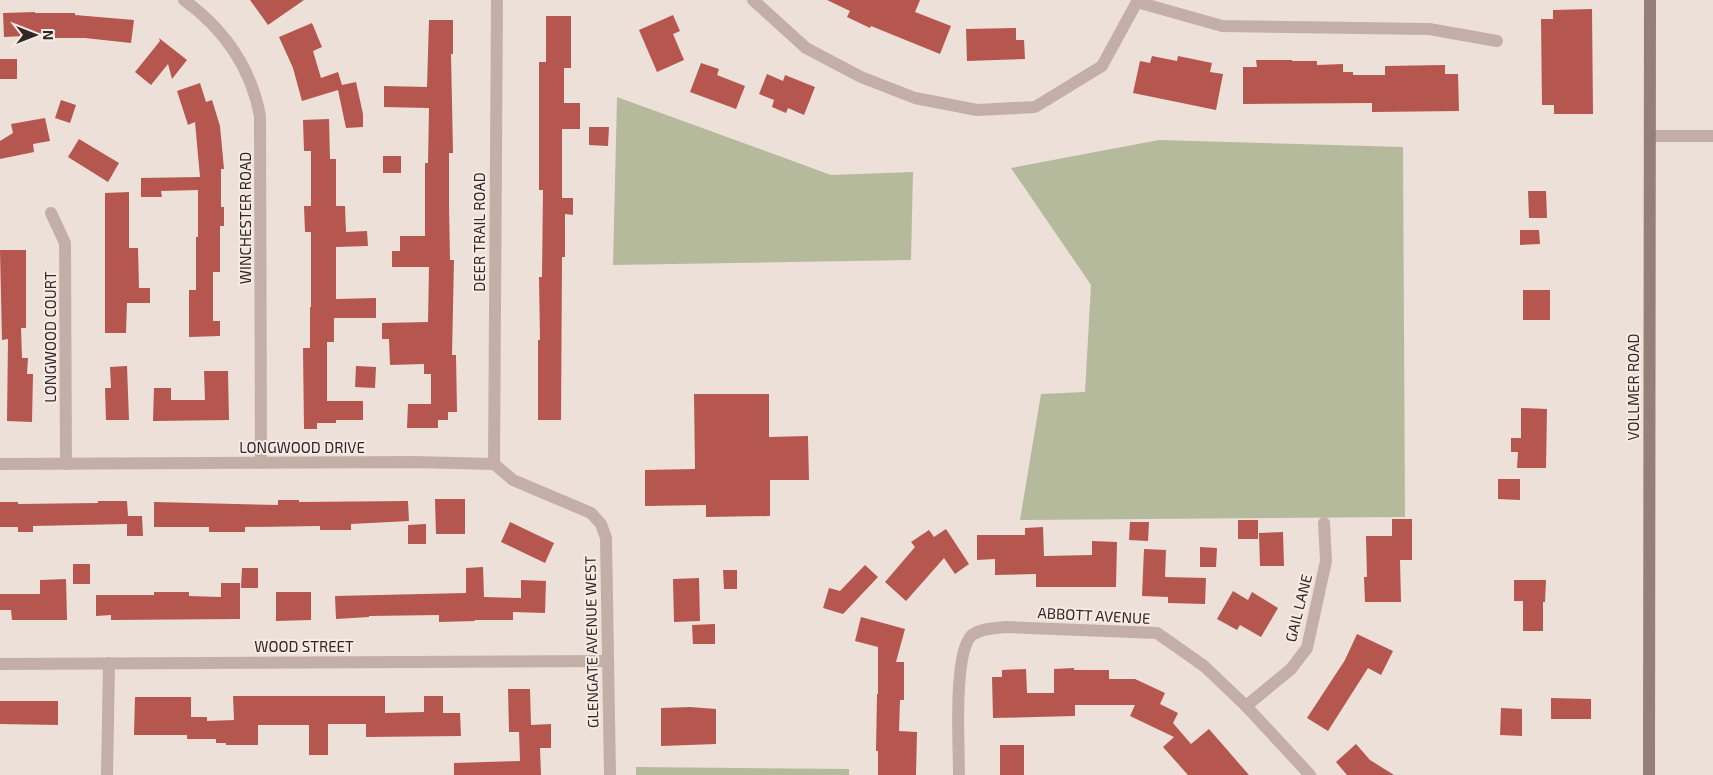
<svg xmlns="http://www.w3.org/2000/svg" width="1713" height="775" font-family="'Exo 2',sans-serif">
<style>
.green{fill:#b5ba9c}
.building{fill:#b5564f}
.lines{fill:none;stroke-linecap:round;stroke-linejoin:round}
.street{stroke:#c3afa7;stroke-width:12}
.secondary{stroke:#967e79;stroke-width:12}
.labels{text-anchor:middle;dominant-baseline:central;stroke-width:4;stroke-linejoin:round;paint-order:stroke}
.street-label{font-size:15px;fill:#312826;stroke:#f6ebe5}
</style>
<rect width="100%" height="100%" fill="#ede0d9"/>
<g class="green">
<polygon points="617,97 831,175 913,172 911,260 613,265"/>
<polygon points="1159,140 1403,147 1405,517 1020,520 1041,394 1085,392 1091,285 1011,168"/>
<polygon points="636,767 849,769 849,775 636,775"/>
</g>
<g class="building">
<polygon points="250,0 304,0 268,25"/>
<polygon points="827,0 920,0 915,12 951,26 940,54 871,26 870,28 847,17 850,11"/>
<polygon points="1592,9 1593,114 1554,114 1554,105 1542,105 1541,19 1553,19 1553,10"/>
<polygon points="35,12 35,13 75,13 75,15 134,20 131,43 85,38 45,38 45,35 4,37 3,13"/>
<polygon points="673,15 680,31 673,34 684,60 657,72 639,30"/>
<polygon points="546,16 571,16 571,68 564,68 564,103 580,103 580,129 562,129 562,198 573,198 573,215 565,214 565,257 562,257 561,420 538,420 538,340 540,340 539,277 542,277 543,190 539,190 539,62 546,62"/>
<polygon points="429,20 453,20 453,54 451,54 453,153 449,153 449,206 450,260 454,260 452,355 456,355 457,412 448,412 448,420 438,420 438,428 407,428 408,404 431,404 431,374 424,374 424,364 390,365 389,339 382,339 382,323 428,322 429,267 392,267 392,251 400,251 400,236 425,236 425,163 428,163 429,108 384,107 384,86 427,87"/>
<polygon points="312,23 322,47 313,51 321,78 338,72 342,85 356,82 363,114 363,127 346,128 338,90 302,101 293,68 279,37"/>
<polygon points="1016,28 1016,40 1024,40 1025,59 967,61 966,29"/>
<polygon points="159,38 187,60 172,79 168,64 151,85 135,72 160,41"/>
<polygon points="1152,56 1177,61 1178,56 1212,63 1210,72 1223,74 1216,110 1133,93 1140,61 1150,63"/>
<rect x="0" y="59" width="17" height="20"/>
<polygon points="1256,60 1292,60 1292,61 1317,61 1317,65 1343,64 1343,72 1353,72 1353,75 1385,75 1385,66 1445,65 1445,74 1458,74 1459,111 1372,112 1372,103 1243,104 1243,67 1257,67"/>
<polygon points="701,63 719,69 717,75 745,86 736,109 690,92"/>
<polygon points="767,74 783,81 785,75 815,87 804,115 788,108 786,113 772,107 774,100 759,94"/>
<polygon points="200,83 206,102 212,100 220,126 224,169 221,169 221,207 224,207 224,226 220,226 220,272 213,272 213,321 220,321 220,336 189,337 189,290 196,290 196,237 198,237 198,190 161,191 162,197 141,197 141,178 200,177 195,122 188,125 177,91"/>
<polygon points="61,100 76,105 70,123 55,118"/>
<polygon points="45,118 50,141 33,144 34,152 0,159 0,141 13,133 11,124"/>
<polygon points="329,119 330,159 336,159 336,206 345,206 346,232 367,231 368,246 336,247 336,299 376,298 376,318 334,318 334,342 327,342 327,401 363,401 363,420 336,420 336,423 317,423 317,429 304,429 303,348 310,348 310,307 311,307 311,232 305,232 304,206 311,206 311,151 304,151 303,120"/>
<polygon points="589,127 609,127 608,146 589,145"/>
<polygon points="79,139 119,163 108,182 68,157"/>
<rect x="383" y="156" width="18" height="17"/>
<polygon points="1528,191 1546,191 1547,218 1529,218"/>
<polygon points="129,192 129,248 138,248 139,288 150,288 150,303 127,303 126,333 105,333 105,193"/>
<polygon points="1520,230 1539,230 1540,244 1520,245"/>
<polygon points="0,250 26,250 26,328 21,328 22,358 28,358 27,374 33,374 32,422 7,421 8,339 2,340"/>
<rect x="1523" y="290" width="27" height="30"/>
<polygon points="127,366 129,420 106,420 105,388 111,388 110,367"/>
<polygon points="356,366 376,367 375,388 355,387"/>
<polygon points="204,371 228,371 229,420 153,421 154,388 171,388 171,400 205,400"/>
<polygon points="694,394 769,394 769,437 808,436 809,480 770,480 770,516 706,517 706,505 645,506 645,470 695,469"/>
<polygon points="1521,408 1547,409 1546,468 1517,468 1518,452 1511,452 1511,438 1521,438"/>
<polygon points="1498,479 1520,479 1520,500 1498,499"/>
<polygon points="435,499 465,499 465,534 436,534"/>
<polygon points="278,500 299,500 299,502 408,501 409,521 351,524 351,530 320,530 320,526 245,527 245,532 209,532 209,527 154,527 154,502 278,505"/>
<polygon points="98,501 127,501 128,516 142,516 143,536 127,536 127,524 33,526 33,532 18,532 18,527 0,527 0,502 18,502 18,504 98,503"/>
<polygon points="1392,519 1412,519 1412,560 1400,560 1401,602 1365,602 1364,577 1367,577 1366,536 1392,536"/>
<rect x="1238" y="520" width="20" height="19"/>
<polygon points="510,522 554,543 545,563 501,542"/>
<polygon points="1130,522 1149,522 1148,541 1129,540"/>
<polygon points="426,524 426,544 408,544 408,525"/>
<polygon points="1043,527 1044,556 1092,555 1092,541 1117,542 1116,587 1036,587 1036,574 995,575 995,559 977,560 977,535 1025,535 1025,528"/>
<polygon points="946,529 969,564 955,574 944,558 906,601 885,582 915,547 911,542 929,530 934,537"/>
<polygon points="1283,532 1284,566 1260,566 1259,533"/>
<polygon points="1200,547 1217,548 1216,567 1200,567"/>
<polygon points="1144,549 1166,550 1165,577 1206,578 1205,604 1168,603 1168,597 1142,596"/>
<rect x="73" y="564" width="17" height="20"/>
<polygon points="865,565 878,577 843,614 823,608 829,588 840,591"/>
<polygon points="483,567 484,597 521,598 521,580 546,581 545,613 513,612 513,620 475,620 475,621 439,622 439,615 369,616 369,617 336,619 335,596 466,593 466,568"/>
<polygon points="242,568 258,568 258,588 241,588"/>
<polygon points="723,570 737,570 737,589 724,589"/>
<polygon points="699,578 700,621 674,622 673,579"/>
<polygon points="66,579 67,620 12,620 11,610 0,610 0,594 40,594 40,580"/>
<polygon points="1514,580 1546,580 1545,602 1543,602 1543,631 1523,631 1523,601 1514,601"/>
<polygon points="221,583 240,583 240,619 111,620 111,615 96,616 96,595 154,595 154,592 189,592 189,596 221,597"/>
<polygon points="1233,591 1248,600 1252,592 1278,608 1261,637 1240,625 1237,630 1217,619"/>
<polygon points="276,592 311,592 311,620 276,621"/>
<polygon points="861,617 905,629 896,662 904,662 904,700 900,700 899,731 917,732 916,775 878,775 878,751 876,751 877,694 878,694 878,647 855,641"/>
<polygon points="715,624 715,644 693,644 692,625"/>
<polygon points="1357,634 1393,651 1381,675 1368,668 1328,731 1307,718 1345,660"/>
<polygon points="1074,668 1074,670 1109,670 1109,679 1135,679 1165,693 1160,704 1178,713 1173,723 1191,744 1209,729 1249,775 1188,775 1163,747 1174,737 1130,716 1135,705 1075,705 1075,716 993,718 992,677 1002,677 1002,670 1026,669 1027,693 1054,693 1054,669"/>
<polygon points="508,689 530,689 531,725 551,724 551,748 540,748 541,775 454,775 454,763 520,761 519,732 509,732"/>
<polygon points="233,696 385,696 385,713 424,712 424,696 443,696 443,713 460,713 461,736 366,737 366,724 328,724 328,755 309,755 309,725 258,725 258,745 226,745 226,743 216,743 216,739 187,739 187,735 134,735 135,697 191,697 191,717 207,717 207,721 234,720"/>
<polygon points="1551,698 1591,699 1591,719 1551,719"/>
<polygon points="0,701 58,701 58,725 0,724"/>
<polygon points="690,707 716,709 716,744 661,746 661,708"/>
<polygon points="1501,708 1522,709 1522,736 1500,735"/>
<polygon points="1356,744 1370,760 1394,775 1347,775 1336,762"/>
<rect x="1000" y="745" width="24" height="30"/>
</g>
<g class="lines">
<g class="street">
<path d="M184 0C224 29 251 68 260 116L261 463"/>
<polyline points="753,0 806,48 861,77 915,98 977,110 1035,107 1102,66 1138,0"/>
<polyline points="1137,2 1222,26 1429,29 1497,41"/>
<polyline points="1650,136 1713,136"/>
<polyline points="51,213 65,243 66,464"/>
<polyline points="0,464 414,462 494,464 513,480 591,513 601,524 606,538 610,775"/>
<polyline points="494,464 497,0"/>
<polyline points="0,664 607,661"/>
<polyline points="1246,706 1291,669 1307,648 1326,561 1324,523"/>
<polyline points="107,775 109,663"/>
<path d="M959 775C959 747 953 652 972 635 981 628 996 628 1006 627L1157 633 1204 666 1246 706 1310 775"/>
</g>
<polyline class="secondary" points="1649,775 1650,0"/>
</g>
<g class="labels">
<g class="street-label">
<text transform="translate(245 218) rotate(-90)">WINCHESTER ROAD</text>
<text transform="translate(479 232) rotate(-90)">DEER TRAIL ROAD</text>
<text transform="translate(50 337) rotate(-90)">LONGWOOD COURT</text>
<text transform="translate(1633 387) rotate(-90)">VOLLMER ROAD</text>
<text x="302" y="447">LONGWOOD DRIVE</text>
<text transform="translate(1298 608) rotate(-76)">GAIL LANE</text>
<text transform="translate(1094 615) rotate(3)">ABBOTT AVENUE</text>
<text transform="translate(591 642) rotate(-91)">GLENGATE AVENUE WEST</text>
<text x="304" y="646">WOOD STREET</text>
</g>
</g>
<g transform="translate(35 35) rotate(90)" stroke="#f6ebe5" stroke-width="4" paint-order="stroke">
<path d="M0-4L9 19L0 12L-9 19Z" fill="#312826"/>
<text y="-8" font-size="14" font-weight="bold" text-anchor="middle" fill="#312826">N</text>
</g>
</svg>
